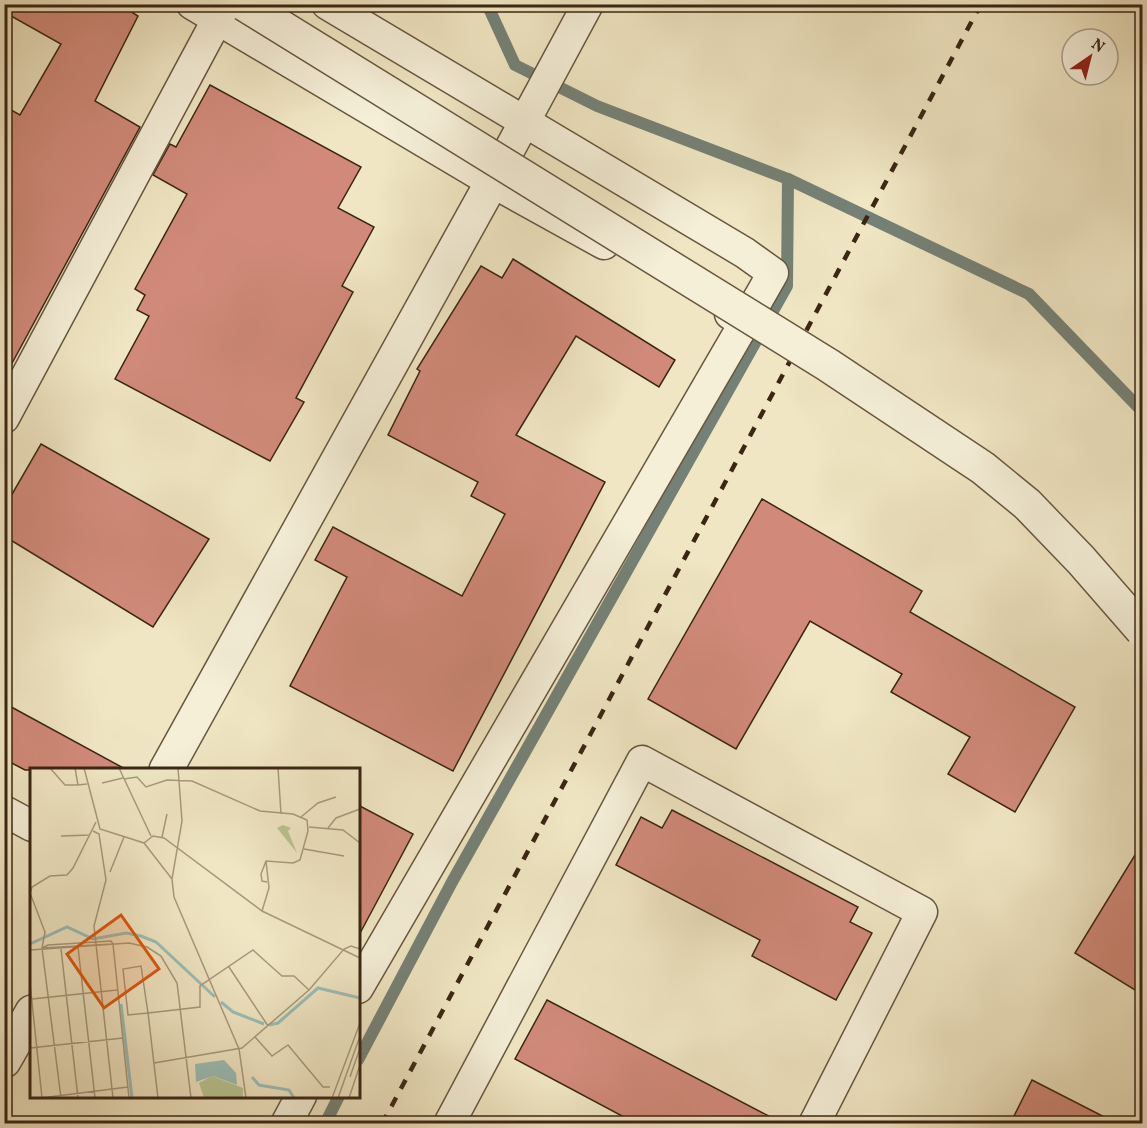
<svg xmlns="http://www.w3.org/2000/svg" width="1147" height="1128" font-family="Vollkorn,serif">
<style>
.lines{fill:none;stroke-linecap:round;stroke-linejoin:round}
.stream{stroke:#758176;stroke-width:12}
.building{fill:#d18a7a;stroke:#3b2614;stroke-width:1.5}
.minor-casing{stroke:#685640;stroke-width:33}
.tertiary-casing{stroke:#685640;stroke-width:36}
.minor{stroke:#f5efd8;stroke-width:30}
.tertiary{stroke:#f5efd8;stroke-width:33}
.rail{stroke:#3b2614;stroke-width:4.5;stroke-dasharray:10 10;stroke-linecap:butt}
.tertiary-bridge-casing{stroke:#685640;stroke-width:36;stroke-linecap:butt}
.tertiary-bridge{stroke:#f5efd8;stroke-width:33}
.inset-river{fill:none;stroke:#9bbeb8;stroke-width:3}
.inset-road{fill:none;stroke:#a8997d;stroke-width:1.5}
.view{fill:#df560c;fill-opacity:0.15;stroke:#df560c;stroke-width:3}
.inset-edge{fill:none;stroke:#3b2614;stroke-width:3}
</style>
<rect width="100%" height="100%" fill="#f0e6c3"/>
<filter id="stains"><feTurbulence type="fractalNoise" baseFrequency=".00333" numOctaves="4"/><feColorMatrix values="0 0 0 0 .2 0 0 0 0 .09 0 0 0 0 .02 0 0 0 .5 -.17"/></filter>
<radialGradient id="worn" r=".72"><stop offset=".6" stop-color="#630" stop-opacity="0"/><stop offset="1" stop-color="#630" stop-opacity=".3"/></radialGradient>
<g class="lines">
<g class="stream">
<polyline points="487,4 515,65 597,106 788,179 1029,294 1142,411"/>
<polyline points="358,1060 452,882 787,286 788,179"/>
<polyline points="325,1124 339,1096"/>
</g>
</g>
<g class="building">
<polygon points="4,4 119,4 138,16 95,101 140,127 4,378 4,106 20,115 61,44 4,12"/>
<polygon points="210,85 361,167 338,208 374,227 342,286 353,292 296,398 304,402 270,461 115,379 149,316 137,310 145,295 135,289 187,194 153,175 170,144 176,147"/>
<polygon points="513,259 675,360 659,387 576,336 516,435 605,482 453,771 290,686 347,577 315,560 333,527 462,596 505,514 471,496 478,482 388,435 420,371 417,369 481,266 502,278"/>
<polygon points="41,444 209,539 153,627 4,536 4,508"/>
<polygon points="762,499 922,591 910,612 1075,707 1015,812 948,774 970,737 891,692 902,674 810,621 736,749 648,699"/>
<polygon points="4,703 127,770 25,770 4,759"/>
<polygon points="358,805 413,834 358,937"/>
<polygon points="672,810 858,907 850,922 872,933 836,1000 752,956 760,940 616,865 641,817 662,828"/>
<polygon points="1143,842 1143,995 1075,953"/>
<polygon points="547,1000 784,1124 637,1124 515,1059"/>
<polygon points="1032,1080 1118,1124 1010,1124"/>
</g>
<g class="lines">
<defs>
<g id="minor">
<polyline points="192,4 492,182 604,244"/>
<polyline points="327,4 745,253 773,273 745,322 730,314"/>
<polyline points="492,182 588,4"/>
<polyline points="4,418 217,20"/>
<polyline points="4,811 32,826"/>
<polyline points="358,988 745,322"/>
<polyline points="286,1124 301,1096"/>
<polyline points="449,1124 642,761 922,912 814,1124"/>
</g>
<g id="tertiary">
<polyline points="166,770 492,182"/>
<polyline points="4,1061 32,1012"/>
</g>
</defs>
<use href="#minor" class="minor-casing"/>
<use href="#tertiary" class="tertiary-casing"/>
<use href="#minor" class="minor"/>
<use href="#tertiary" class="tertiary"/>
<polyline class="rail" points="382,1124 981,4"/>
<defs>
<polyline id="tertiary-bridge" points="244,4 828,365 983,468 1027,504 1081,560 1142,630"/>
</defs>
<use href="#tertiary-bridge" class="tertiary-bridge-casing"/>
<use href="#tertiary-bridge" class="tertiary-bridge"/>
</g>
<g transform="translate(30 768)">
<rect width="330" height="330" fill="#f0e6c3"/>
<path d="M253 57 261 60 258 63 267 85 247 60ZM182 308 213 320V330H174L169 315Z" fill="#bac493"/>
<path d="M194 292 206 305 207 317 183 308 166 314 165 296Z" fill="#9bbeb8"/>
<path class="inset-river" d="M0 176 37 159 63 171 96 165 111 168 126 174 185 229M191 234 203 244 234 256M91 236 102 330M239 257 248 255 288 220 330 230M222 309 229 317 259 322 264 330"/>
<path class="inset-road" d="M20 0 35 17H48M45 0 48 17 57 16M54 0 70 61 114 75 142 111M89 0 121 68M148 0 152 53 142 111 144 129 209 281 216 330M248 0 251 46M94 11 107 9 116 19 137 12 162 13 230 43 263 46 277 52 278 63 270 92 263 95 236 93 239 120 232 143M72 15 93 10M271 49 288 35 306 29M279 59 313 62 330 75M298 60 306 50 330 41M63 63 69 66 76 112 64 158 83 330M31 68 60 67M132 69 137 46M114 75 123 68 134 70 232 143 330 190M274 81 314 88M236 93 231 106 232 113 237 114M80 104 94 69M81 173 83 176 12 180 18 177ZM83 176 99 330M48 179 65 330M31 181 48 330M0 182 99 175 117 179 131 188 147 215 161 330M199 199 238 258M0 215 12 330M2 231 87 222M225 269 242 288 258 277 293 319H300M0 280 93 270M124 295 212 280 279 222 314 181 321 178 330 181M320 309 330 280M11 330 98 319M31 330 12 180 15 164 0 125 2 119 20 108 37 107 43 100 66 54M128 330 118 245 111 198 93 201 98 247 118 245 170 239V218L223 182 252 208H264L279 222M302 330 330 255M308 330 330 268M319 330 330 297"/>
<path class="view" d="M91 147 129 201 74 240 37 186Z"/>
<rect width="330" height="330" class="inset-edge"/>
</g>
<rect width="1147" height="1128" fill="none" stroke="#f0e6c3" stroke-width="24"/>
<rect x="6" y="6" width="1135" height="1116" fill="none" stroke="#3b2614" stroke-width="3"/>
<rect x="12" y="12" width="1123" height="1104" fill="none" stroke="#3b2614" stroke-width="1.5"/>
<g transform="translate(1090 57) rotate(35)"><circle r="28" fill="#f5efd8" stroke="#ab9f8a" stroke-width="1.5"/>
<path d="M0-4.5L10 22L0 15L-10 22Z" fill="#8f2418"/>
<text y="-9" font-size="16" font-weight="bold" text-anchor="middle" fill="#3b2614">N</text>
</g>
<rect width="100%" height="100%" filter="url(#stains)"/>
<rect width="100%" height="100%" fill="url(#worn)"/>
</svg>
